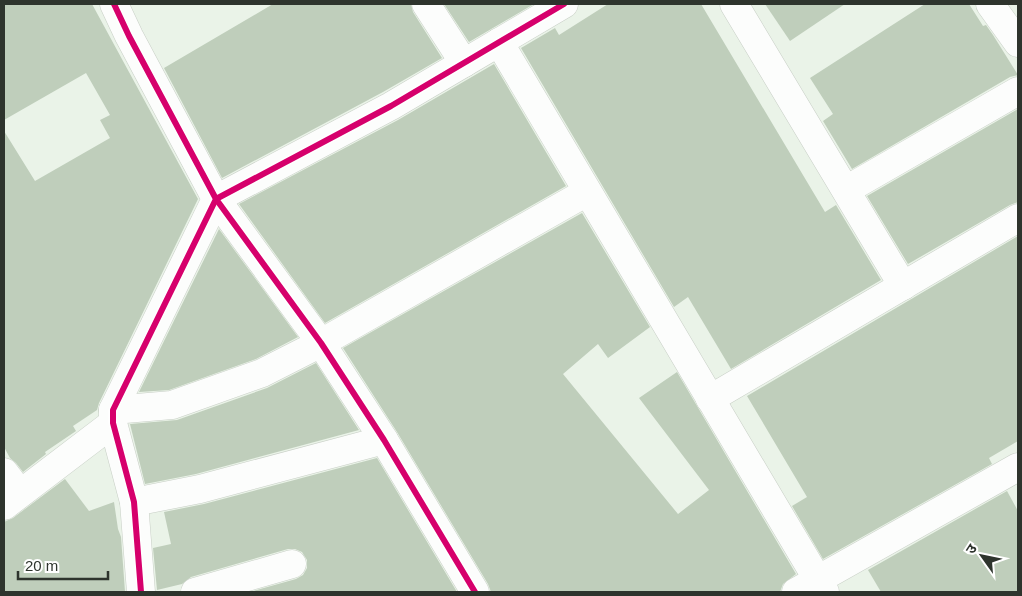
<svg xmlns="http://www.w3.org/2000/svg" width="1022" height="596" font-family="Helvetica,'Noto Sans Devanagari',sans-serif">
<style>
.building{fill:#bfcebb}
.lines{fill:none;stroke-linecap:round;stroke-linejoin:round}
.minor-casing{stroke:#c8cfc6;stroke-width:29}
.tertiary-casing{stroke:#c8cfc6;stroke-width:29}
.minor{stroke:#fcfdfc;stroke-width:28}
.tertiary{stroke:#fcfdfc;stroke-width:28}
.cycleway-casing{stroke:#fff;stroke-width:9}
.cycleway{stroke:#d6006c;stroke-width:6}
</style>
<rect width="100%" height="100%" fill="#eaf3e8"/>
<g class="building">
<polygon points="4,4 92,4 198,199 99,403 97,410 73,426 76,431 45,452 46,454 23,472 16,463 10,458 4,447 4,131 35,181 110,138 100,120 110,115 86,73 4,120"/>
<polygon points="273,4 411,4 413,12 442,58 383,92 222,178 164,68"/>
<polygon points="444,4 534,4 469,42"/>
<polygon points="608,4 701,4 825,212 836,205 881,280 731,369 688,297 674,307 521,48 555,28 559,35"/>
<polygon points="765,4 845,4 790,41"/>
<polygon points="925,4 969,4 983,26 986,25 993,35 1018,75 1010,77 852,169 823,121 833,114 810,78"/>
<polygon points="494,64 566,186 325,323 239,204 398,120"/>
<polygon points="1018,109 1018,202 1010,205 908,264 867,196"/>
<polygon points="582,213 650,327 608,358 598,344 563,374 678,514 709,490 639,398 677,372 796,574 783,584 780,592 491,592 488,584 397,432 343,348"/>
<polygon points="219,229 298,337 256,359 169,390 139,392"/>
<polygon points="1018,236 1018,441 989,458 992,464 823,559 792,506 807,497 747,396"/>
<polygon points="316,363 359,430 196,474 145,484 130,424 177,420 267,388"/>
<polygon points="377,458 457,592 250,592 296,579 303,575 307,568 307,560 302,552 295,549 288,549 191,577 182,584 157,590 153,548 171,544 164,512 204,504"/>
<polygon points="65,479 89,511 114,502 118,529 121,537 125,592 4,592 4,522 13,518"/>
<polygon points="1007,491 1018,511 1018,592 881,592 868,570"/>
</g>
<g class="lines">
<defs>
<g id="minor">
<polyline points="426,4 464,63"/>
<polyline points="734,4 903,286"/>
<polyline points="990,4 1018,43"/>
<polyline points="499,42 825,592"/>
<polyline points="846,190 1018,91"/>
<polyline points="710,399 1018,218"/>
<polyline points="113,410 172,405 262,373 321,343 587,192"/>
<polyline points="4,472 20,493"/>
<polyline points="134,502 200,489 384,440"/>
<polyline points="4,506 113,423"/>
<polyline points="195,592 292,564"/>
<polyline points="475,592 384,440 321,343 216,199 391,106 564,4"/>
<polyline points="796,592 1018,467"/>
</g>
<polyline id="tertiary" points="114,4 129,36 216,199 113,410 113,423 134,502 141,592"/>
</defs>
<use href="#minor" class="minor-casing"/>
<use href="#tertiary" class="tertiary-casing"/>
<use href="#minor" class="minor"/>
<use href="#tertiary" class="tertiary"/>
<defs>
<g id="cycleway">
<polyline points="114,4 129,36 216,199 113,410 113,423 134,502 141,592"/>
<polyline points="475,592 384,440 321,343 216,199 391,106 564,4"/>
</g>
</defs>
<use href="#cycleway" class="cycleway-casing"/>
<use href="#cycleway" class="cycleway"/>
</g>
<rect width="1022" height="596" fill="none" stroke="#2e342d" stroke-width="10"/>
<g transform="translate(982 556) rotate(303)" stroke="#ffffff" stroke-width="4" paint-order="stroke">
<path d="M0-4L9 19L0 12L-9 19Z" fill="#2e342d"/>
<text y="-8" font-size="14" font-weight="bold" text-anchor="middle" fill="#2e342d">उ</text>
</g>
<path d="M18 571v8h90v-8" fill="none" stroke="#2e342d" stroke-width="2.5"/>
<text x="25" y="571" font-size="15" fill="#2e342d" stroke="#ffffff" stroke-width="4" paint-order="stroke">20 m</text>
</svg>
